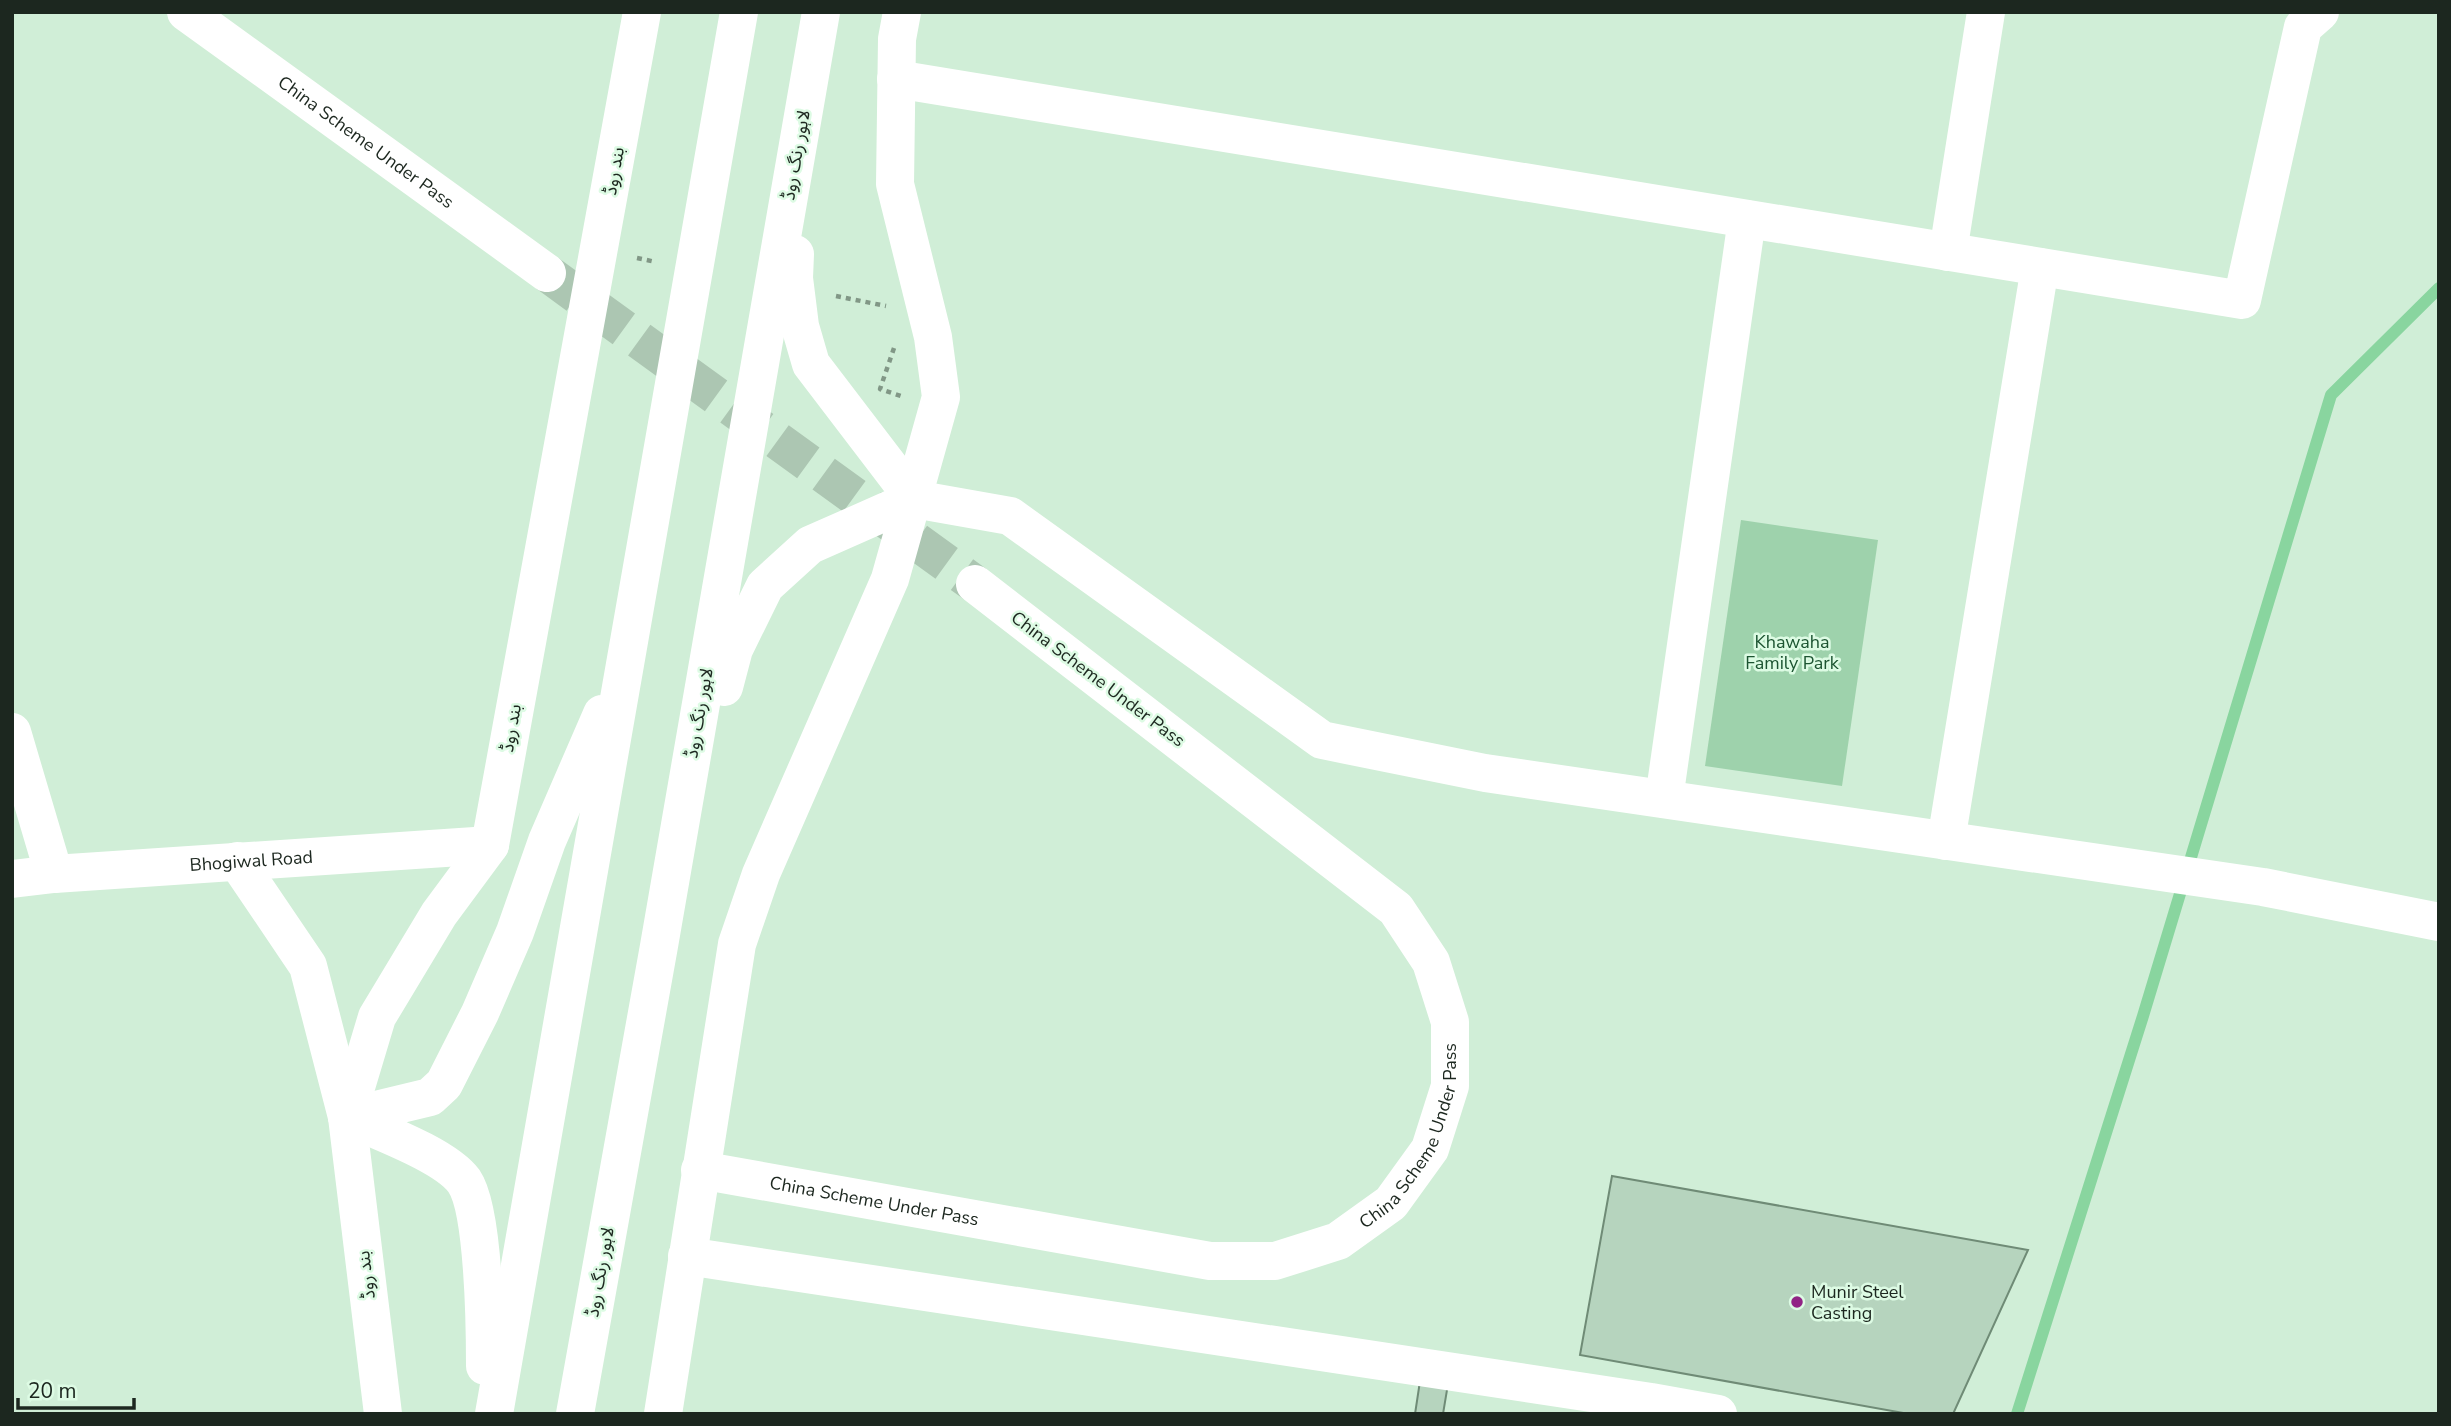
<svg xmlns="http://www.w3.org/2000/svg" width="2451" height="1426" font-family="'Nunito Sans','Noto Sans Arabic',sans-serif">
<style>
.green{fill:#9ed2ac}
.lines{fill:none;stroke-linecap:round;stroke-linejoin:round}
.stream{stroke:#89d59f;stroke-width:12}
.building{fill:#b6d4be;stroke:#6f8b76;stroke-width:2}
.secondary-tunnel{stroke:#acc6b2;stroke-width:38;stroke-dasharray:38 19;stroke-linecap:butt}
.path{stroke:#819786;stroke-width:4.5;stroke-dasharray:5 5;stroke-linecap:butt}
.minor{stroke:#fff;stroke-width:38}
.tertiary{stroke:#fff;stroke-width:38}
.secondary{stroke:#fff;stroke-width:38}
.motorway{stroke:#fff;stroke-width:38}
.poi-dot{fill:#912385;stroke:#ddfbe4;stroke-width:2.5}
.labels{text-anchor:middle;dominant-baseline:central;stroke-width:5;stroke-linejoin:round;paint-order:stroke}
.street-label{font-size:18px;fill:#1c271f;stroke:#ddfbe4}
.park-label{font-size:18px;fill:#1c5431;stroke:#ddfbe4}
.poi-label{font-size:18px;fill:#1c271f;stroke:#ddfbe4;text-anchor:start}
</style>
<rect width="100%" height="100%" fill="#d0eed7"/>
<polygon class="green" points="1741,520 1878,540 1842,786 1705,766"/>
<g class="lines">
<polyline class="stream" points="2017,1414 2143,1016 2331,395 2439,288"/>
</g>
<g class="building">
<polygon points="1612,1176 2028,1250 1953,1414 1909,1414 1580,1355"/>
<polygon points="1420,1381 1448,1384 1443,1414 1415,1414"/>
</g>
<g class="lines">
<polyline class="secondary-tunnel" points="547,273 975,584"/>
<g class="path">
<polyline points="637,258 656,262"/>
<polyline points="836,296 886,306"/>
<polyline points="894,348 880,389 901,396"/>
</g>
<g class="minor">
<polyline points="896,79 2242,300 2303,27 2320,12"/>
<polyline points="1948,252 1986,12"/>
<polyline points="1664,799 1747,219"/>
<polyline points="1946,841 2040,267"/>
<polyline points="687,1256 1651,1402 1718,1414"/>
</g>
<polyline class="tertiary" points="914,499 1010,516 1322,740 1485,773 2263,887 2439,922"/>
<g class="secondary">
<path id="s1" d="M186 12 547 273"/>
<polyline points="12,732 54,874"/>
<polyline points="237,861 308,966 347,1117"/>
<path id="s2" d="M12 879 54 874 490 845"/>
<path id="s3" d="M700 1170 1210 1261H1275L1338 1241 1391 1203 1430 1149 1450 1086V1022L1431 962 1396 909 975 584"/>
<polyline points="383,1414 347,1117 377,1017 439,914 490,845 642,12"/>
<polyline points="663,1414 737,944 761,874 890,579 941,397 933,337 895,184 897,39 902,12"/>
</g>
<g class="motorway">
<polyline points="724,687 734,649 765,586 810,545 914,499 811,364 800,326 794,278 795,254"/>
<path d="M485 1366C485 1328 484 1210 464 1181 445 1155 378 1131 347 1117L430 1097 444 1084 480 1013 515 932 547 841 602 714"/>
<polyline points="494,1414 739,12"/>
<polyline points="575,1414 659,946 821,12"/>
</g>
</g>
<circle class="poi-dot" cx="1797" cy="1302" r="7"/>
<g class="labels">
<g class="street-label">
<text stroke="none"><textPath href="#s1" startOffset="222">China Scheme Under Pass</textPath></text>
<text transform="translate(796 155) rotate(-80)">لاہور رنگ روڈ</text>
<text transform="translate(614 171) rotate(-80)">بند روڈ</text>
<text transform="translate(1098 679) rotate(37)">China Scheme Under Pass</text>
<text transform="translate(699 713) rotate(-80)">لاہور رنگ روڈ</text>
<text transform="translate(511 728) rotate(-80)">بند روڈ</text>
<text stroke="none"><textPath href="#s2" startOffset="240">Bhogiwal Road</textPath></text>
<text stroke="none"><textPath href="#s3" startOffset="784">China Scheme Under Pass</textPath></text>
<text stroke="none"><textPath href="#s3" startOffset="177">China Scheme Under Pass</textPath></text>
<text transform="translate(600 1272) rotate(-80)">لاہور رنگ روڈ</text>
<text transform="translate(366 1275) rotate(-97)">بند روڈ</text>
</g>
<g class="park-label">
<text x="1792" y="642">Khawaha<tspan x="1792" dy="21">Family Park</tspan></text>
</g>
<g class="poi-label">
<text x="1811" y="1292">Munir Steel<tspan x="1811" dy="21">Casting</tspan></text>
</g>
</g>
<rect width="2451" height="1426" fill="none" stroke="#1c271f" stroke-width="28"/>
<path d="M18 1398v10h116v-10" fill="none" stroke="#1c271f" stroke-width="3.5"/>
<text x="28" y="1398" font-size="21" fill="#1c271f" stroke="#ddfbe4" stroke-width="5" paint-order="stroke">20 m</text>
</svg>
